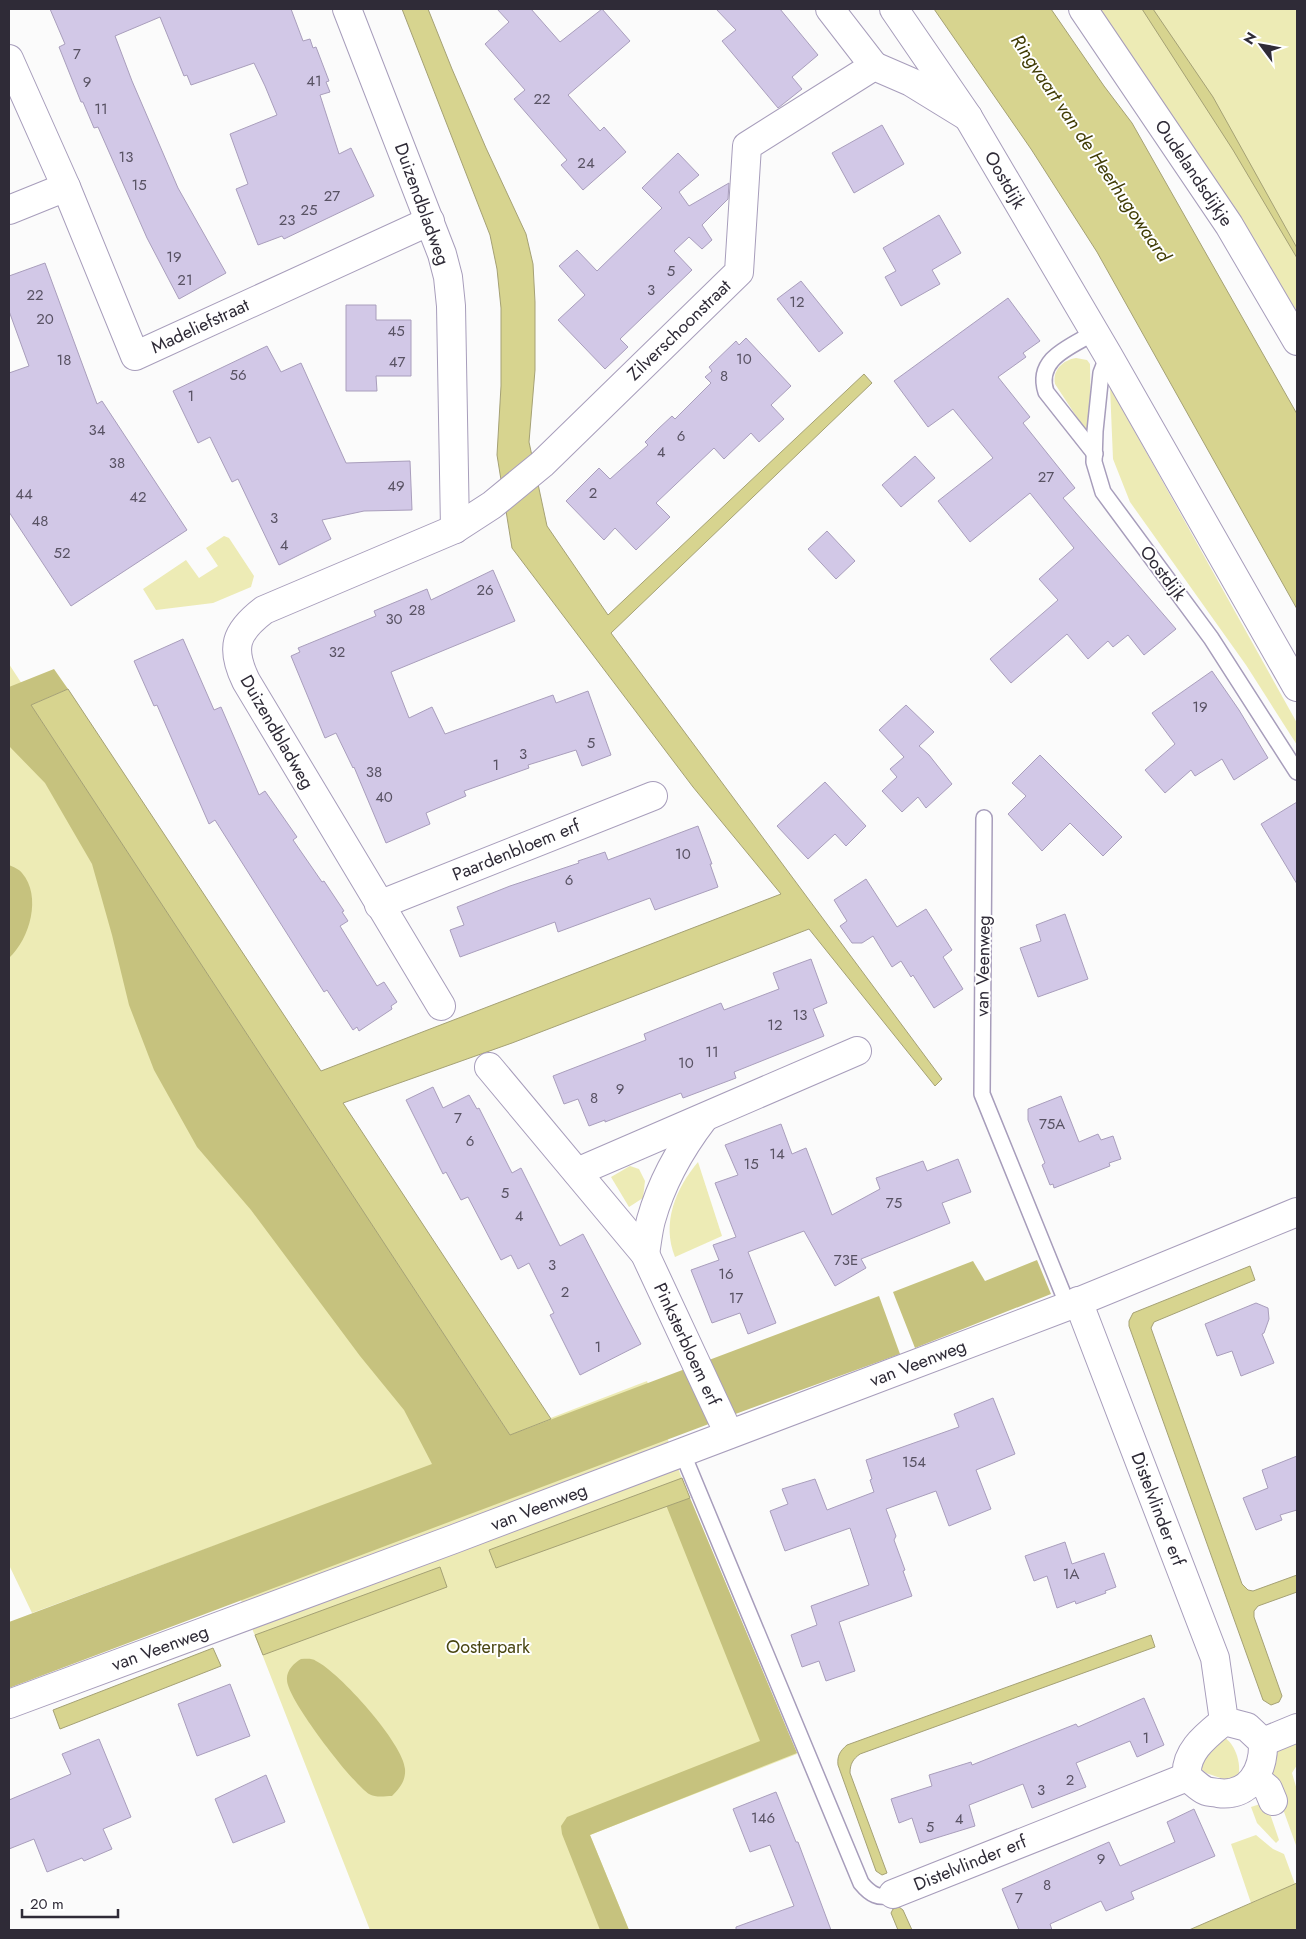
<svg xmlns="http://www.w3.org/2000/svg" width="1306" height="1939" font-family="Jost,sans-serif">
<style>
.green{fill:#edebb5}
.forest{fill:#c6c27e}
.water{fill:#d7d48f;stroke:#a5a175}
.building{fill:#d2c8e7;stroke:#a99ebc}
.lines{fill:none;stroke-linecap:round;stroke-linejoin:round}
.lane-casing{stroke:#a79dbb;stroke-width:18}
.street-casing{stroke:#a79dbb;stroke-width:30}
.lane{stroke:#fff;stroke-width:15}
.street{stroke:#fff;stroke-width:28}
.labels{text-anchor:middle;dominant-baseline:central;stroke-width:4;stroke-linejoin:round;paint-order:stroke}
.number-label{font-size:15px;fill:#585263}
.street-label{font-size:18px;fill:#2f2b37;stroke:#fff}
.park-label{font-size:18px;fill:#484510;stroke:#fff}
.water-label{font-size:19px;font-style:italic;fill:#403c04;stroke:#fff}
</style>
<rect width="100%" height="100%" fill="#fbfbfb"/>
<g class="green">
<polygon points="1096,9 1297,9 1297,311"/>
<path d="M1076 358 1087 360 1090 364 1091 424 1087 429 1084 428 1055 384C1052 370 1063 360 1076 358Z"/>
<polygon points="1110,387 1297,723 1297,745 1246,665 1130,502 1113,459"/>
<polygon points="224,536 229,538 254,576 251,587 213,603 156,610 143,589 186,560 199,578 218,566 206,548"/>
<polygon points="9,664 509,1434 647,1381 682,1479 797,1754 590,1835 629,1930 370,1930 219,1544 32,1613 9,1565"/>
<path d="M698 1162 722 1236 675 1257C661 1223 676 1188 698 1162Z"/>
<polygon points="630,1166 639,1169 645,1181 643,1198 629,1207 611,1177"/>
<path d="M1223 1737C1235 1742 1242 1765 1238 1776L1229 1781 1206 1773 1200 1768V1759Z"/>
<polygon points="1297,1739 1297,1765 1292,1773 1297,1790 1297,1848 1270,1773 1273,1756 1278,1748"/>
<polygon points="1266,1802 1279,1840 1276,1843 1257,1823 1251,1807"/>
<polygon points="1256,1835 1273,1849 1284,1854 1295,1884 1251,1903 1231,1844"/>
</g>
<g class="forest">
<polygon points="54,669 68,689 31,705 510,1435 879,1296 900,1354 730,1416 9,1688 9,1622 432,1464 404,1410 360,1356 251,1210 197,1147 154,1070 129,1005 112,935 92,864 45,783 9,746 9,687"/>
<path d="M9 865C13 867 19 869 22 873 42 896 30 939 9 958Z"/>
<polygon points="1037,1260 1051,1294 915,1348 893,1292 973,1261 985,1281"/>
<polygon points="690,1498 797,1753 590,1835 629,1930 600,1930 562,1834 561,1826 567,1817 760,1741 666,1505"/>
<path d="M301 1659C306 1659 312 1658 316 1661 339 1672 404 1744 405 1769 406 1781 399 1789 392 1796 385 1796 376 1798 369 1794 352 1783 287 1699 287 1680 286 1671 294 1663 301 1659Z"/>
</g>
<g class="water">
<polygon points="402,9 428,9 452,69 486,148 526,234 533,264 535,302 535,370 529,442 547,526 608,615 864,374 872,383 611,633 942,1079 935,1086 809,929 512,1043 343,1103 551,1419 510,1435 31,705 68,689 321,1071 781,894 693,787 512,548 497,455 501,386 501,308 497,269 490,235"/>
<polygon points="934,9 1051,9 1104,86 1132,123 1297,414 1297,609 1097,252 1031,149"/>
<polygon points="1142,9 1153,9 1213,97 1297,248 1297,258 1233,150"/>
<polygon points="1250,1266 1255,1280 1154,1322 1151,1328 1242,1584 1248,1590 1253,1591 1297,1575 1297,1592 1258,1606 1254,1611 1254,1617 1282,1696 1279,1702 1271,1705 1263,1700 1129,1326 1129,1321 1133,1313"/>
<polygon points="682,1478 690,1498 496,1568 489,1550"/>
<polygon points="440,1567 447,1587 263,1655 255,1635"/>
<path d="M1151 1635 1155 1647 860 1754C853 1759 850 1764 850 1773L887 1873 882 1875 876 1871 838 1765C837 1756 840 1751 847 1745Z"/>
<polygon points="213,1648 221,1666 60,1729 53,1710"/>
<polygon points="1297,1883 1297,1930 1189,1930"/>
<polygon points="899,1907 903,1910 912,1930 898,1930 891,1913 893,1909"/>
</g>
<g class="building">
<polygon points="50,9 291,9 303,41 310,39 313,48 316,47 329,81 326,82 330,92 320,95 339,154 351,148 374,196 284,239 282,236 258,245 236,189 248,184 230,134 277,115 265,86 254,63 191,85 187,75 184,76 160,17 115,36 132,81 178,188 226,273 179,299 147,238 98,127 94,128 83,102 81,102 59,47 65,44"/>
<polygon points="497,9 531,9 560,42 602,9 630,41 568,95 600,131 604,127 626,152 583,190 561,165 567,160 514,99 525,90 485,44 509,22"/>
<polygon points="716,9 780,9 818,55 792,77 802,89 778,108 722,41 736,30"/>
<polygon points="882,125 904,164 854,193 832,153"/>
<polygon points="678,153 699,175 679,192 689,206 729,183 728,199 702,225 712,240 702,249 689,237 674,251 692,270 620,339 628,347 605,369 558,320 585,295 559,266 577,250 597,271 662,208 642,188"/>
<polygon points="939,215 961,253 932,270 940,284 901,306 885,277 896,271 883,248"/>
<polygon points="45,263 97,404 102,401 187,530 71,606 9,512 9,373 29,366 9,311 9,276"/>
<polygon points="801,281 843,333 819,352 777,299"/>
<polygon points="1008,298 1040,341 1023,353 1026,357 998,377 1030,417 1023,423 1075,488 1063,498 1176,629 1144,655 1128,635 1113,647 1108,641 1088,659 1067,634 1011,683 990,659 1058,600 1039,579 1074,548 1030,493 970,542 938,501 993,458 953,409 928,427 894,381"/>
<polygon points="346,305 376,305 376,320 411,320 411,376 376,376 377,391 346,391"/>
<polygon points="746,338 791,386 771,405 784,419 759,442 751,433 724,459 714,448 656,503 670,517 636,550 615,528 604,540 566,501 599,468 610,479 648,445 645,442 658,429 672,416 675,419 711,383 705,377 712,371 709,367 736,341 739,345"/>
<polygon points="267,346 281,372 301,363 346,463 410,461 412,510 364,511 322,520 331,539 279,565 238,479 232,482 210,437 198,443 173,391"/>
<polygon points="915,456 935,478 901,507 882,485"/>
<polygon points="827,531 855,561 836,579 808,549"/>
<polygon points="493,570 515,621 391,672 409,718 432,707 445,734 553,695 556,703 588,691 611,755 582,766 576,750 528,765 529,768 464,791 466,796 426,813 430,824 386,843 354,767 353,768 336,733 325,738 291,656 300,652 298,648 376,616 374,611 427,589 431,600"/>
<polygon points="183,639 214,710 221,707 259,795 265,791 297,837 293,840 322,882 324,881 344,911 342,912 348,921 340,926 377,986 384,982 397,1002 391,1006 392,1009 359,1031 357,1027 353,1030 327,990 324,992 215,820 209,824 157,705 154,706 134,661"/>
<polygon points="1212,671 1239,710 1268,758 1234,780 1222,759 1195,776 1191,770 1165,793 1145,770 1175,744 1152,713"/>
<polygon points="906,705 934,732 919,746 929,755 952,784 926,808 918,797 902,812 882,791 897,777 890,769 904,757 879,730"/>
<polygon points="1040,755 1122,837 1103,856 1070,823 1042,851 1008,814 1026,796 1012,783"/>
<polygon points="825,782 866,826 846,846 835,834 808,859 777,826"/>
<polygon points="1297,802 1297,884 1261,824"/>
<polygon points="698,826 712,864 710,864 718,887 655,910 650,898 558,932 555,922 460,957 450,930 464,925 457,907 510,886 579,863 578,861 605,852 608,860"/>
<polygon points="866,879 897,927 926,909 952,950 943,957 963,989 934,1008 913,975 911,977 901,961 892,967 873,936 862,943 852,943 840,926 847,921 834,900"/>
<polygon points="1065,914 1088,979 1038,997 1020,948 1041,941 1036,925"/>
<polygon points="811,959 827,1003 813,1009 824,1036 734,1072 736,1078 683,1098 681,1093 605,1122 605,1120 589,1126 578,1099 564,1104 553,1076 646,1040 644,1034 721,1003 724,1010 779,989 773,973"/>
<polygon points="433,1087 443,1108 469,1095 477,1109 479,1108 512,1173 521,1168 560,1246 583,1234 641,1344 580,1375 550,1315 554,1313 529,1263 518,1269 511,1255 501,1260 468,1197 461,1200 446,1172 443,1174 406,1100"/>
<polygon points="1061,1096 1079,1142 1098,1134 1101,1140 1113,1136 1121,1159 1109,1163 1110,1166 1054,1188 1053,1184 1050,1185 1042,1165 1045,1163 1028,1120 1028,1109"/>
<polygon points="781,1124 792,1154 806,1148 832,1215 880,1189 876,1178 923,1161 927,1171 958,1159 971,1192 942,1203 950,1223 861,1259 866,1268 835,1286 804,1231 748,1252 776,1323 748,1334 740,1313 712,1323 691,1270 719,1260 713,1245 736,1237 715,1183 738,1175 725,1145"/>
<polygon points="1256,1303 1268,1308 1269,1319 1264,1333 1262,1334 1274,1363 1241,1376 1232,1351 1217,1356 1205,1324"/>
<polygon points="993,1398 1015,1454 976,1470 991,1509 949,1526 936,1491 886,1509 896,1536 894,1540 905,1570 903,1571 912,1596 839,1622 855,1671 826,1681 819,1661 802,1667 791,1635 817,1625 811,1606 869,1585 850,1528 785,1551 770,1511 788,1504 782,1489 815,1479 827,1510 874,1492 870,1480 872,1479 866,1460 959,1427 954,1414"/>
<polygon points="1297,1456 1297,1510 1280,1515 1282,1520 1256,1530 1243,1498 1268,1488 1262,1470"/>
<polygon points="1065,1542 1072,1564 1104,1553 1116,1587 1105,1591 1106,1593 1076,1604 1075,1601 1057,1608 1047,1576 1034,1581 1025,1556"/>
<polygon points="230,1684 250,1736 197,1756 178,1704"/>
<polygon points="1144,1698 1164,1745 1137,1757 1130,1741 1076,1763 1086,1787 1032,1808 1023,1784 969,1805 975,1826 920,1843 912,1818 899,1823 891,1799 932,1786 929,1775 971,1762 972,1765 1076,1724 1078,1727"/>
<polygon points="99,1739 131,1817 103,1829 112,1849 84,1861 82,1858 47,1872 34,1839 9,1849 9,1800 71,1774 62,1754"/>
<polygon points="266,1775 285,1822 233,1843 215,1799"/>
<polygon points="776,1792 796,1842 798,1842 831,1930 736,1930 736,1927 794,1906 770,1845 750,1852 733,1809"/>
<polygon points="1194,1809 1215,1856 1131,1892 1134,1899 1106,1911 1101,1901 1050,1924 1052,1930 1019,1930 1002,1889 1109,1842 1120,1866 1175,1842 1167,1822"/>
</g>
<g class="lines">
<defs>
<g id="lane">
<path d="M1095 332C1071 347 1035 358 1046 392L1095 454"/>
<polyline points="1108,355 1101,373 1095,431 1094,462 1103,492 1211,638 1297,772"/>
<polyline points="984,818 982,1094 1068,1306"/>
<path d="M682 1452 861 1883C870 1894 879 1900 893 1894"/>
</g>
<g id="street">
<polyline points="347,9 442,254 448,277 451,306 455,529"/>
<polyline points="830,9 874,66"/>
<polyline points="894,9 968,117 1108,355 1297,687"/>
<polyline points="1083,9 1229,225 1297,341"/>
<polyline points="9,59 66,187 135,356 430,221"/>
<polyline points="9,210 66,187"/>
<polyline points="379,905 653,796"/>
<path d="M441 1006 246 681C230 648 235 632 264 610L455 529 492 505 542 464 739 272 747 146 874 66 911 82 968 117"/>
<polyline points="489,1067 645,1254 729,1434"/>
<polyline points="577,1172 857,1051"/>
<path d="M645 1254C647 1243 648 1231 651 1220 661 1184 681 1148 704 1118"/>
<path d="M1078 1301 1215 1658 1224 1721 1247 1727 1263 1742C1264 1770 1250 1797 1218 1793 1214 1792 1209 1792 1206 1791 1199 1788 1193 1781 1187 1777 1184 1752 1207 1735 1224 1721"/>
<polyline points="9,1704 454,1539 1068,1306 1297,1212"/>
<polyline points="1263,1742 1297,1728"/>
<polyline points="1255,1778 1268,1789 1273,1801"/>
<polyline points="893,1894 1187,1777"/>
</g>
</defs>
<use href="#lane" class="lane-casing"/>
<use href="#street" class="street-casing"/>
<use href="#lane" class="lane"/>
<use href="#street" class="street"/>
</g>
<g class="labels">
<g class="number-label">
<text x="77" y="54">7</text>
<text x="314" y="81">41</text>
<text x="87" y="82">9</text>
<text x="542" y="99">22</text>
<text x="101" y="109">11</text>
<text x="126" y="157">13</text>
<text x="586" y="163">24</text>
<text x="139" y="185">15</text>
<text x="332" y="196">27</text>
<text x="309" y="210">25</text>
<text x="287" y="220">23</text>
<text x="174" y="257">19</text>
<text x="671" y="271">5</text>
<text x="185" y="280">21</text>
<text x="651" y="290">3</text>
<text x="35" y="295">22</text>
<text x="797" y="302">12</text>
<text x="45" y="319">20</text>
<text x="396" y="331">45</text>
<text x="744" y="359">10</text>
<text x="64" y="360">18</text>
<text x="397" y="362">47</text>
<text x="238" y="375">56</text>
<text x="724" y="376">8</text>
<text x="191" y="396">1</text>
<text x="97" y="430">34</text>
<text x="681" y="436">6</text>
<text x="661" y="452">4</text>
<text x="117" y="463">38</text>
<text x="1046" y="477">27</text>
<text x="396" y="486">49</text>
<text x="593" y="493">2</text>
<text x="24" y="494">44</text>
<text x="138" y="497">42</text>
<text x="274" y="518">3</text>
<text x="40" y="521">48</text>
<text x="284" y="545">4</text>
<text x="62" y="553">52</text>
<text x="485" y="590">26</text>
<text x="417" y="610">28</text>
<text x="394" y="619">30</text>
<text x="337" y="652">32</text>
<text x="1200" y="707">19</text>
<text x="591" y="743">5</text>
<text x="523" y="754">3</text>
<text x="496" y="765">1</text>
<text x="374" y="772">38</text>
<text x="384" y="797">40</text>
<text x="683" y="854">10</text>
<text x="569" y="880">6</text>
<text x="800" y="1015">13</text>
<text x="775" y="1025">12</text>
<text x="712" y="1052">11</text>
<text x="686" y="1063">10</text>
<text x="620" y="1089">9</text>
<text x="594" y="1098">8</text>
<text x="458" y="1118">7</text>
<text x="1052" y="1124">75A</text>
<text x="470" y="1141">6</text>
<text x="777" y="1154">14</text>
<text x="751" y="1164">15</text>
<text x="505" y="1193">5</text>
<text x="894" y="1203">75</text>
<text x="519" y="1216">4</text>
<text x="846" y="1260">73E</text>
<text x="552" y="1265">3</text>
<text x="726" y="1274">16</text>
<text x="565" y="1292">2</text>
<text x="736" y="1298">17</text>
<text x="598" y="1347">1</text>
<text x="914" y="1462">154</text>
<text x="1071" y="1574">1A</text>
<text x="1146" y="1738">1</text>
<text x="1070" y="1780">2</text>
<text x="1041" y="1790">3</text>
<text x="763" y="1818">146</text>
<text x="959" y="1819">4</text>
<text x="930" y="1827">5</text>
<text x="1101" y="1859">9</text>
<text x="1047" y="1885">8</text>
<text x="1019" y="1898">7</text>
</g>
<g class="street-label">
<text transform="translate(1194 173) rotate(56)">Oudelandsdijkje</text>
<text transform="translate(1005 180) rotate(60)">Oostdijk</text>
<text transform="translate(422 204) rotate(70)">Duizendbladweg</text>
<text transform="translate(200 326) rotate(-25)">Madeliefstraat</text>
<text transform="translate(679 330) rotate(-44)">Zilverschoonstraat</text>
<text transform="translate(1163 573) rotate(53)">Oostdijk</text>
<text transform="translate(277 732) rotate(60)">Duizendbladweg</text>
<text transform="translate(516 850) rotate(-22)">Paardenbloem erf</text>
<text transform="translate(983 966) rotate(-89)">van Veenweg</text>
<text transform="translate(687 1344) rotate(65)">Pinksterbloem erf</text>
<text transform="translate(918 1363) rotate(-21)">van Veenweg</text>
<text transform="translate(539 1507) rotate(-21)">van Veenweg</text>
<text transform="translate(1158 1509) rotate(69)">Distelvlinder erf</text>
<text transform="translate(160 1648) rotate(-20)">van Veenweg</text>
<text transform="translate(970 1863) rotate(-22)">Distelvlinder erf</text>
</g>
<g class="park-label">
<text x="488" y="1647">Oosterpark</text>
</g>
<g class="water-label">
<text transform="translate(1091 148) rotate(56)">Ringvaart van de Heerhugowaard</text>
</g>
</g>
<rect width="1306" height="1939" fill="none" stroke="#2f2b37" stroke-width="20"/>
<g transform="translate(1261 45) rotate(302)" stroke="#ffffff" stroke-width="4" paint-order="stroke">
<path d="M0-4L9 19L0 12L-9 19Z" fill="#2f2b37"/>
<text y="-8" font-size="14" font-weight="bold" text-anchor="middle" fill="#2f2b37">N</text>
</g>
<path d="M22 1909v8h96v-8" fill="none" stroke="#2f2b37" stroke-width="2.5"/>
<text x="30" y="1909" font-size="15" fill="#2f2b37" stroke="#ffffff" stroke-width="4" paint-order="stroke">20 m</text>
</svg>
